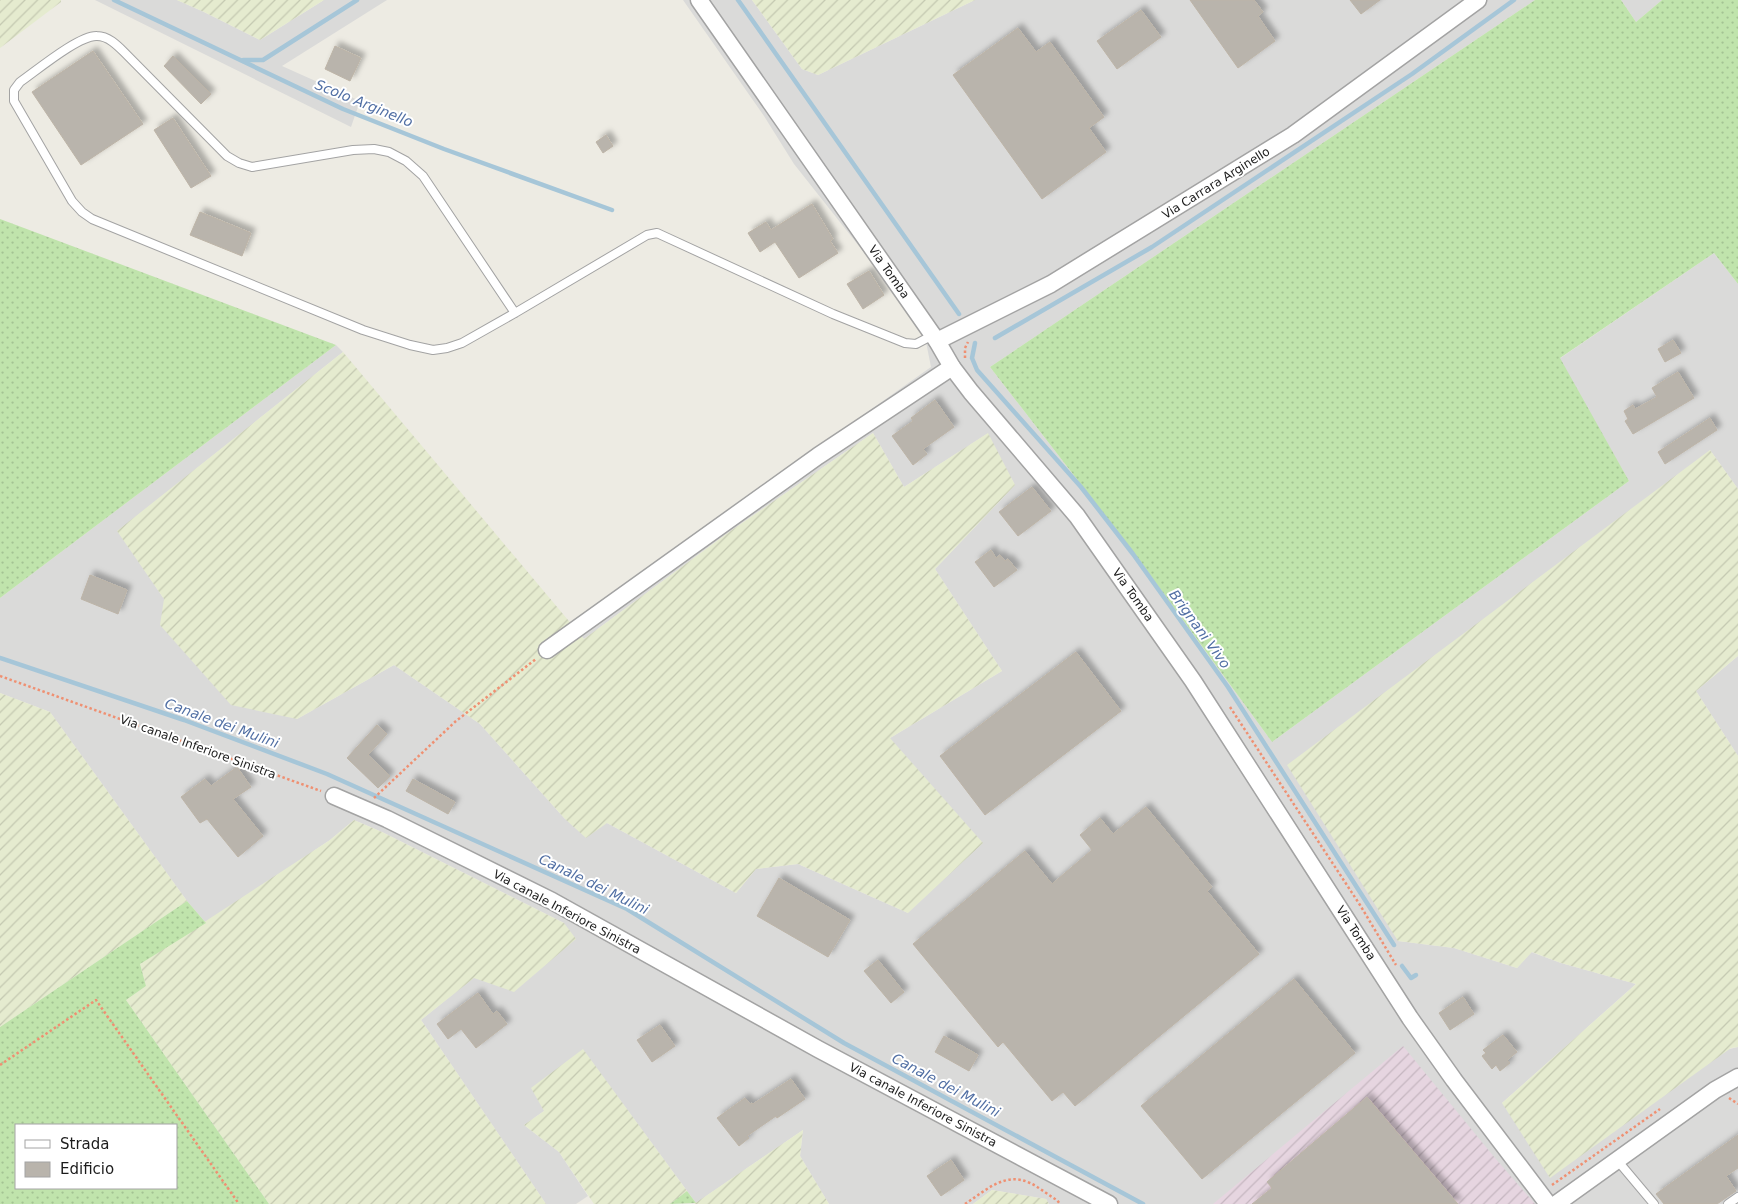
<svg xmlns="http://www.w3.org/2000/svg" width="1738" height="1204" font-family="'DejaVu Sans',sans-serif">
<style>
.residential{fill:#dadad9}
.industrial{fill:url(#industrial-furrows)}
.farmland{fill:url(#farmland-furrows)}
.grass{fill:url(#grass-dots);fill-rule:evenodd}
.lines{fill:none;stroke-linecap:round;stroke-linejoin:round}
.stream{stroke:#a6c6d8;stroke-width:4.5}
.building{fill:#b9b4ac;stroke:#bdb4a7;filter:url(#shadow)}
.lane-casing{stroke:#a3a3a3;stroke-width:10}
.street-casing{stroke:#a3a3a3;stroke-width:19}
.path{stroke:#ef9072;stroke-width:2.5;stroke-dasharray:2.5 2.5;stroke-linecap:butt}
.lane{stroke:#fff;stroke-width:8}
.street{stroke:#fff;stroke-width:16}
.labels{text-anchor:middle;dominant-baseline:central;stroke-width:4;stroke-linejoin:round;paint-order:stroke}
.street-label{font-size:12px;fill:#1c1c1c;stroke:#fff}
.water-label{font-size:14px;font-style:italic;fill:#516fa4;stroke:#fff}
</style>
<defs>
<pattern id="industrial-furrows" width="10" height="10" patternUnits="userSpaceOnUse" patternTransform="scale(1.25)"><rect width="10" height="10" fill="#e6d5e0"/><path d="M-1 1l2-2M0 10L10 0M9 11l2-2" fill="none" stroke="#c5b6c0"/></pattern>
<pattern id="farmland-furrows" width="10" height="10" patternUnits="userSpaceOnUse" patternTransform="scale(1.25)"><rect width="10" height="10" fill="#e5ebcf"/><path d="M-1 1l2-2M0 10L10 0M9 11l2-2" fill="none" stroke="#c4c9b1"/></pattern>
<pattern id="grass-dots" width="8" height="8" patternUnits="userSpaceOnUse" patternTransform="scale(1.25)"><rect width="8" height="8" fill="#c0e4ac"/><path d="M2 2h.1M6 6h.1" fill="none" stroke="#a4c393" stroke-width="1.8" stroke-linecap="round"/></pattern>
<filter id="shadow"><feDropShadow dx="4.5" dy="-4.5" stdDeviation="2.5" flood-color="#0004"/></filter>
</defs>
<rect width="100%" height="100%" fill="#edebe3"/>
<g class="residential">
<polygon points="95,0 177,0 204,12 260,40 324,0 387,0 282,66 360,101 351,127"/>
<polygon points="683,0 752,0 802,69 818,75 975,0 1535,0 990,367 1134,553 1272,742 1629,481 1559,359 1714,253 1738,284 1738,489 1710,450 1398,941 1454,948 1517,968 1531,952 1561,963 1636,984 1502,1103 1738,1047 1738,1204 1049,1204 1046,1199 992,1190 973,1204 829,1204 800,1156 803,1130 696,1203 583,1050 544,1111 524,1125 559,1152 588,1196 576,1204 546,1204 421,1020 474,977 564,923 382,832 354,820 330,840 206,923 187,901 50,712 0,693 0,598 336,345 343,352 118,531 164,599 297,719 394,665 480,724 565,819 607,823 736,893 756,869 798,864 908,913 890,738 1002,671 935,569 1015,485 987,434 904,487 873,433 729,532 584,639 573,627 682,543 931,367 923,327 794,164 764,116"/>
<polygon points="1621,0 1662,0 1636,22"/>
<polygon points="1738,656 1738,756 1696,691"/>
</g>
<polygon class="industrial" points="1403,1046 1495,1158 1535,1204 1213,1204"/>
<g class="farmland">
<polygon points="0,0 61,0 61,2 0,48"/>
<polygon points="177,0 324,0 260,40 204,12"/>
<polygon points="752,0 975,0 818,75 802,69"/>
<polygon points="343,352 584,639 729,532 873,433 904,487 988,433 1015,485 935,569 1002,671 890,738 983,843 908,913 798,864 756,869 736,893 607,823 586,838 565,819 480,724 394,665 297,719 231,705 160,625 164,599 117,531"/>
<polygon points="1710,450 1738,489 1738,656 1696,691 1738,756 1738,1047 1731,1048 1550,1178 1502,1103 1636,984 1561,963 1532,952 1517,968 1454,948 1398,941 1287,765"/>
<polygon points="0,693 50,712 187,901 0,1027"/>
<polygon points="354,820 382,832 564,923 576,939 514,992 474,978 421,1020 546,1204 269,1204 126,1000 146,986 140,964 330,840"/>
<polygon points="583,1049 687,1191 670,1204 594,1204 559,1152 524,1125 544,1111 531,1088"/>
<polygon points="803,1130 800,1156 829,1204 694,1204"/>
<polygon points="992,1190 1046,1199 1049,1204 973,1204"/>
</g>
<g class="grass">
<polygon points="1535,0 1621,0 1636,22 1662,0 1738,0 1738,284 1714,253 1560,358 1629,481 1272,742 1134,553 990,367"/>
<polygon points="0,219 336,345 0,598"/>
<path d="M187 901 206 923 140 964 146 986 126 1000 269 1204H0V1027ZM16 1125H176V1188H16Z"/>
<polygon points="687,1191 696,1203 670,1204"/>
</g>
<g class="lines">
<g class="stream">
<polyline points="114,0 343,109 444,149 612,210"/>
<polyline points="738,0 959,314"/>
<polyline points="243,60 263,60 357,0"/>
<polyline points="995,338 1152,247 1412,74 1514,0"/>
<polyline points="975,343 972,358 977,370 1081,487 1133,554 1228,687 1394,945"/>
<polyline points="0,658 184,720 327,774 627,909 844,1043 1143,1204"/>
<polyline points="1402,966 1411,978 1416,975"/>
</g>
</g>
<g class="building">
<polygon points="1190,0 1254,0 1263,12 1258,16 1275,41 1238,68"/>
<polygon points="1350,0 1380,0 1361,14"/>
<polygon points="1141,10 1161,37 1117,69 1097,41"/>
<polygon points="1018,28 1036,52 1050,42 1104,117 1089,128 1106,152 1042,199 953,75"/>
<polygon points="335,46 361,58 350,81 325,69"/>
<polygon points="93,51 143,124 81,165 32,92"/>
<polygon points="173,56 211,94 201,104 164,66"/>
<polygon points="173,118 211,176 191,188 154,130"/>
<polygon points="606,135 613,146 603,153 596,142"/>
<polygon points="812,204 833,239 830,241 838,253 799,278 775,242 760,252 748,233 766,222 771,230"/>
<polygon points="200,212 251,233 242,256 190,235"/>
<polygon points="869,271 884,295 863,309 847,284"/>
<polygon points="1673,340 1681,353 1665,362 1658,349"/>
<polygon points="1678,372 1694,398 1633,434 1625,421 1628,419 1624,411 1633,405 1635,409 1657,397 1652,388"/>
<polygon points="935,400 954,427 923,449 927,454 913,465 892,436 913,421 911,418"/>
<polygon points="1710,418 1717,430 1665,464 1658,452"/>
<polygon points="1032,487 1051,511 1018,536 999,512"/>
<polygon points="991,550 996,558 1000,555 1005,561 1008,559 1017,570 994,587 975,562"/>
<polygon points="90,575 127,590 118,614 81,599"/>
<polygon points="1076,652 1121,711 985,815 940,756"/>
<polygon points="377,725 387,734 368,755 390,776 378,788 347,758"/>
<polygon points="237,767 251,787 233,799 263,836 238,857 207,819 200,823 181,797 205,779 211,786"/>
<polygon points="413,779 455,802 448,814 406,791"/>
<polygon points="1146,807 1212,887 1207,891 1259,954 1075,1106 1063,1092 1052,1101 1003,1042 998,1047 913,944 1025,851 1052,884 1092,850 1080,835 1100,818 1113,834"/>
<polygon points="779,878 850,920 828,957 757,916"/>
<polygon points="878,960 904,992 891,1003 864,971"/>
<polygon points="1294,979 1355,1053 1202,1179 1141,1106"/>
<polygon points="478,993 493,1014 497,1011 507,1024 476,1048 461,1029 448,1039 437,1024"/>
<polygon points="1463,997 1474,1014 1450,1030 1439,1013"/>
<polygon points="660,1025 675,1046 652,1062 637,1040"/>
<polygon points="1503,1035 1517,1052 1507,1060 1510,1063 1500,1071 1496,1065 1492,1069 1482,1056 1486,1053 1483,1050"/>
<polygon points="944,1036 978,1055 969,1071 935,1052"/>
<polygon points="791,1079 805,1099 777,1118 776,1116 747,1136 749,1138 739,1146 717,1118 745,1098 750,1104 752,1103 753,1104"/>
<polygon points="1367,1097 1458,1204 1252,1204 1272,1188 1267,1182"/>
<polygon points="1738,1135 1738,1168 1726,1176 1736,1191 1717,1204 1664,1204 1656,1194"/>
<polygon points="951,1160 964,1180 941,1196 927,1176"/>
</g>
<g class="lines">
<defs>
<g id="lane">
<path d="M515 313 423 176 406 161 389 152 374 149 353 150 252 167 239 163 227 156 124 52C117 45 108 36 97 36 79 35 36 71 20 82L14 90V101L72 201 82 212 92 219 363 330 410 345 433 350 447 348 462 343 515 313 647 235 657 233 833 314 905 343 916 344 933 335"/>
<polyline points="1617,1160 1654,1204"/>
<polyline points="1728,1204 1738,1197"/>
</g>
<g id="street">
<polyline points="699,0 937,341 952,367 971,392 1077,516 1193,681 1410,1018 1454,1080 1548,1204"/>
<polyline points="937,341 1051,284 1293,135 1478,0"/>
<polyline points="547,650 818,456 952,367"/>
<polyline points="334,796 387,819 552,901 818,1049 1109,1204"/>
<polyline points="1556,1204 1715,1090 1738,1077"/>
</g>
</defs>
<use href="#lane" class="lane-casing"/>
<use href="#street" class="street-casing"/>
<g class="path">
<polyline points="965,358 965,348 968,342"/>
<polyline points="0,676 321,791"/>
<polyline points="1230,707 1360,905 1396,965"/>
<polyline points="374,798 456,721 536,659"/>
<polyline points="0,1065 96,1000 239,1204"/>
<polyline points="1729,1098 1738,1104"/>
<polyline points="1552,1185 1660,1109"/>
<path d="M965 1204C985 1191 1005 1171 1030 1183 1039 1187 1048 1195 1057 1200L1060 1204"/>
</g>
<use href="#lane" class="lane"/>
<use href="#street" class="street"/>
</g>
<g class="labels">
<g class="street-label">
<text transform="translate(1216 183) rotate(-32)">Via Carrara Arginello</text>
<text transform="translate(889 272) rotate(55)">Via Tomba</text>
<text transform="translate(1133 595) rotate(55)">Via Tomba</text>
<text transform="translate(198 747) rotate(20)">Via canale Inferiore Sinistra</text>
<text transform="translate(567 912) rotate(28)">Via canale Inferiore Sinistra</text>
<text transform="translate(1356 933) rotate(57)">Via Tomba</text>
<text transform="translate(923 1105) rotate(28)">Via canale Inferiore Sinistra</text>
</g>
<g class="water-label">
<text transform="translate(364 103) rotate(22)">Scolo Arginello</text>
<text transform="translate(1200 629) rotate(54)">Brignani Vivo</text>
<text transform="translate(222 723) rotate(20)">Canale dei Mulini</text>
<text transform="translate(594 884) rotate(26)">Canale dei Mulini</text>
<text transform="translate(946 1085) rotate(28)">Canale dei Mulini</text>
</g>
</g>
<rect x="15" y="1124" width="162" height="65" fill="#ffffff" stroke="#a4a4a4"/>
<rect x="25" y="1140" width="25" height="8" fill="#ffffff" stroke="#a4a4a4"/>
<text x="60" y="1149" font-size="15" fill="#1c1c1c">Strada</text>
<rect x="25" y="1162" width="25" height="15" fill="#b9b4ac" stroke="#a4a4a4"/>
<text x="60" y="1174" font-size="15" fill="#1c1c1c">Edificio</text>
</svg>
